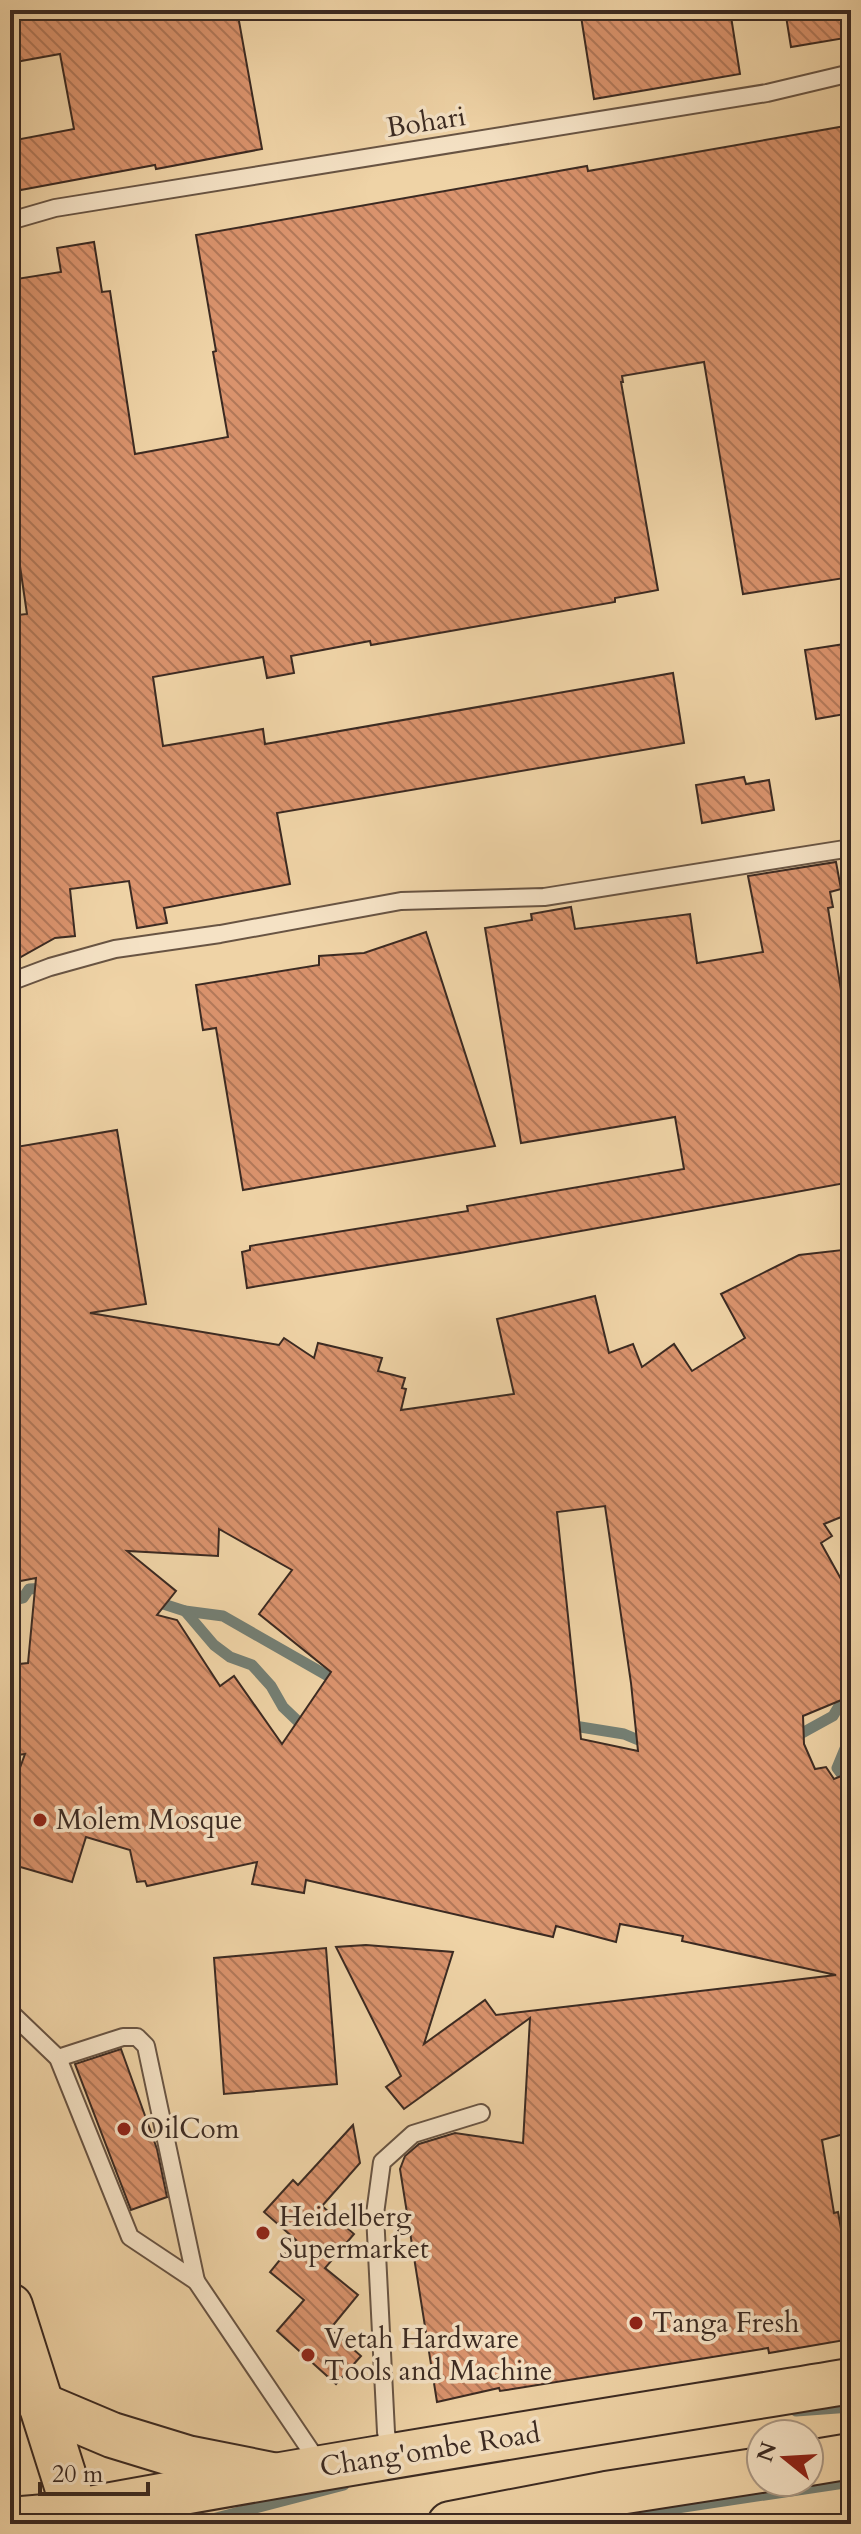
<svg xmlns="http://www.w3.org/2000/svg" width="861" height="2534" font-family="Cardo,serif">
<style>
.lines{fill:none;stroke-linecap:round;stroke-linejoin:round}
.stream{stroke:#747f74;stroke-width:11}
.building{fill:url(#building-back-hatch);stroke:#3b2a22;stroke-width:2;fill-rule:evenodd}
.lane-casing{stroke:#685443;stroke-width:20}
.primary-casing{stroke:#3b2a22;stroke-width:48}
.highway-casing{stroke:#3b2a22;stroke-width:48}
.lane{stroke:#f5e2c5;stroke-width:16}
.primary{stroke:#efd3a6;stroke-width:44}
.highway{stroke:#efd3a6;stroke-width:44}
.poi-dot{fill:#8f2418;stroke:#f5e2c5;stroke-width:3}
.labels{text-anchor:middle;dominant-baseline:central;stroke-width:7;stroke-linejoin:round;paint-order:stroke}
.street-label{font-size:28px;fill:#3b2a22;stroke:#f5e2c5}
.poi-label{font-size:28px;fill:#3b2a22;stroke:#f5e2c5;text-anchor:start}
</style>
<defs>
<pattern id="building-back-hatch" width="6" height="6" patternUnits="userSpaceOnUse" patternTransform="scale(2)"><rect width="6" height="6" fill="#da936d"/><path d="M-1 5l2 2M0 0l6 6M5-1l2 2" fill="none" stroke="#b27859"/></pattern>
</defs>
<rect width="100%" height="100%" fill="#efd3a6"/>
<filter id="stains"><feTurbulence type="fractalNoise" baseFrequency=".0025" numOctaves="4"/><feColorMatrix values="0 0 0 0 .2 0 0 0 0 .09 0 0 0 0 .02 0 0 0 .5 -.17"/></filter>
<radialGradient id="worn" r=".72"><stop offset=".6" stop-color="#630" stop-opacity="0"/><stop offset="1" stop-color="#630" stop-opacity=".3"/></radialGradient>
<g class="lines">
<g class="stream">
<polyline points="10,1601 23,1598 29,1589 48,1588"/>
<polyline points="154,1601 185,1611 223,1616 328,1676 339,1685"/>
<polyline points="185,1611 214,1645 230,1657 252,1665 271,1686 283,1707 306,1729"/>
<polyline points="568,1725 624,1734 648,1744"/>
<polyline points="851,1734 837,1768 846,1780 851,1802"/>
<polyline points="793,1738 833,1716 851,1686"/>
<polyline points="796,2411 851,2407"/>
<polyline points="197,2523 344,2485"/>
<polyline points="571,2524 851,2482"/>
</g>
</g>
<g class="building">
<polygon points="10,10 237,10 262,149 156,169 155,165 10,192 10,141 74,129 60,54 10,63"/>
<polygon points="580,10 730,10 740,74 594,99"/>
<polygon points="785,10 851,10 851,37 791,47"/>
<polygon points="851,125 851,577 743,594 704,362 622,376 623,382 621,382 658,590 615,598 615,602 371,645 370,641 291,656 294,673 267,678 263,657 153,677 163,746 263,729 265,744 673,673 684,743 277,813 290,884 164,908 167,923 137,928 129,881 70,889 75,936 55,938 10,963 10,616 27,614 16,539 10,540 10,280 61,272 57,248 94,242 102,292 110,291 135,454 228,437 213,352 216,351 196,235 587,166 588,171"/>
<polygon points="851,643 851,713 816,719 805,650"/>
<polygon points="744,777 746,784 769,780 774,810 702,823 696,785"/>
<polygon points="836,862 841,889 830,892 833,907 828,908 851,1054 851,1182 460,1253 247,1288 242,1252 250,1250 250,1246 468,1211 467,1206 684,1169 675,1117 521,1143 485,928 532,920 531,914 571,907 575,929 690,914 697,963 763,952 748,876"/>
<polygon points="426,932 495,1146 243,1190 216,1028 203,1030 196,985 319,965 319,956 364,953"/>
<path d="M117 1130 146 1304 90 1313 279 1345 284 1338 314 1358 318 1343 382 1358 378 1371 405 1378 402 1388 406 1389 401 1410 514 1394 497 1319 595 1296 609 1353 633 1344 642 1367 674 1344 692 1371 745 1338 721 1294 799 1255 851 1249V1513L824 1524 832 1536 821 1543 851 1597V1696L803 1716 804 1744 815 1769 826 1767 834 1779 851 1772V2132L822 2140 834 2213 838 2212 844 2246 851 2244V2339L769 2353 768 2348 500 2391 499 2388 437 2402 400 2169 405 2156 419 2144 455 2133 523 2143 530 2018 404 2109 386 2087 401 2076 336 1947 366 1945 453 1952 424 2044 485 2000 496 2015 836 1975 682 1941 683 1936 620 1924 616 1942 556 1926 553 1937 306 1880 304 1893 252 1884 257 1862 147 1886 145 1881 137 1882 130 1850 86 1837 72 1882 10 1864V1795L25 1754 10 1756V1665L28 1663 36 1578 10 1583V1462L16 1461 10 1425V1148ZM605 1506 631 1683 638 1751 581 1739 557 1512ZM219 1529 292 1570 259 1614 331 1672 282 1744 234 1676 220 1686 177 1620 157 1615 176 1591 127 1551 218 1556Z"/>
<polygon points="326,1948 337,2084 224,2094 214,1958"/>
<polygon points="121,2049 157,2149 167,2197 131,2210 75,2064"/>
<polygon points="353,2125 360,2163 322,2206 354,2234 325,2268 358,2295 330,2329 361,2356 336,2384 277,2331 304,2300 270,2272 296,2240 264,2212 293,2180 298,2185"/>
</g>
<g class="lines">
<defs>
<g id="lane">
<polyline points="10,221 55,208 767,93 851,73"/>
<polyline points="10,982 50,967 115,949 220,934 401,901 544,897 851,848"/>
<polyline points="10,2012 58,2058 130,2237 196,2281 321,2466"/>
<polyline points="58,2058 123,2037 137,2037 146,2046 196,2281"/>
<polyline points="391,2456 386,2432 375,2214 382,2162 413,2134 481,2113"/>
</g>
<g id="primary">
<polyline points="809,2463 851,2456"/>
<path d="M10 2520 46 2517C314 2467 582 2425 851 2381"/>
<polyline points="450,2524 606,2494 761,2470"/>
</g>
<g id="highway">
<polyline points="10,2306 79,2524"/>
<polyline points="41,2405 112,2435 187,2458 272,2475"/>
</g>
</defs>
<use href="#lane" class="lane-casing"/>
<use href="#primary" class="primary-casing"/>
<use href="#highway" class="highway-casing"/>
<use href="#lane" class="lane"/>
<use href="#primary" class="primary"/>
<use href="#highway" class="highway"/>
</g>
<g class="poi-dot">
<circle cx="40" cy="1820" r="8"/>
<circle cx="124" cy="2129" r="8"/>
<circle cx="263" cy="2233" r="8"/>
<circle cx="636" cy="2323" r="8"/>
<circle cx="308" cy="2355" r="8"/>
</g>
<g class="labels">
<g class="street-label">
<text transform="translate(426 122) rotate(-9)">Bohari</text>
<text transform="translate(430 2450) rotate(-9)">Chang'ombe Road</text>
</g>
<g class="poi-label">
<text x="56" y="1820">Molem Mosque</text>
<text x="140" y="2129">OilCom</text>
<text x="279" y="2217">Heidelberg<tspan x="279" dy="32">Supermarket</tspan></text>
<text x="652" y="2323">Tanga Fresh</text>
<text x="324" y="2339">Vetah Hardware<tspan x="324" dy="32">Tools and Machine</tspan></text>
</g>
</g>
<rect width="861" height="2534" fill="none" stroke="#efd3a6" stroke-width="40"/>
<rect x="12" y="12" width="837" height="2510" fill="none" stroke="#3b2a22" stroke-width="4"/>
<rect x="20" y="20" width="821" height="2494" fill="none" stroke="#3b2a22" stroke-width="2"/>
<g transform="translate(785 2458) rotate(288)"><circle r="38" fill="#f5e2c5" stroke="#ab9884" stroke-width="2"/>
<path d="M0-6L14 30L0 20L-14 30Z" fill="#8f2418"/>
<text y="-12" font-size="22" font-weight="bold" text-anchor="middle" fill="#3b2a22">N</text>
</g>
<path d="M40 2482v12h108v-12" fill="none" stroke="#3b2a22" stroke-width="4"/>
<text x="52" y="2482" font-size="24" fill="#3b2a22" stroke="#f5e2c5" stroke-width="6" paint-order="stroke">20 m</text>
<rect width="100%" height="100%" filter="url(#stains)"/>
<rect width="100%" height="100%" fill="url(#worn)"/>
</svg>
